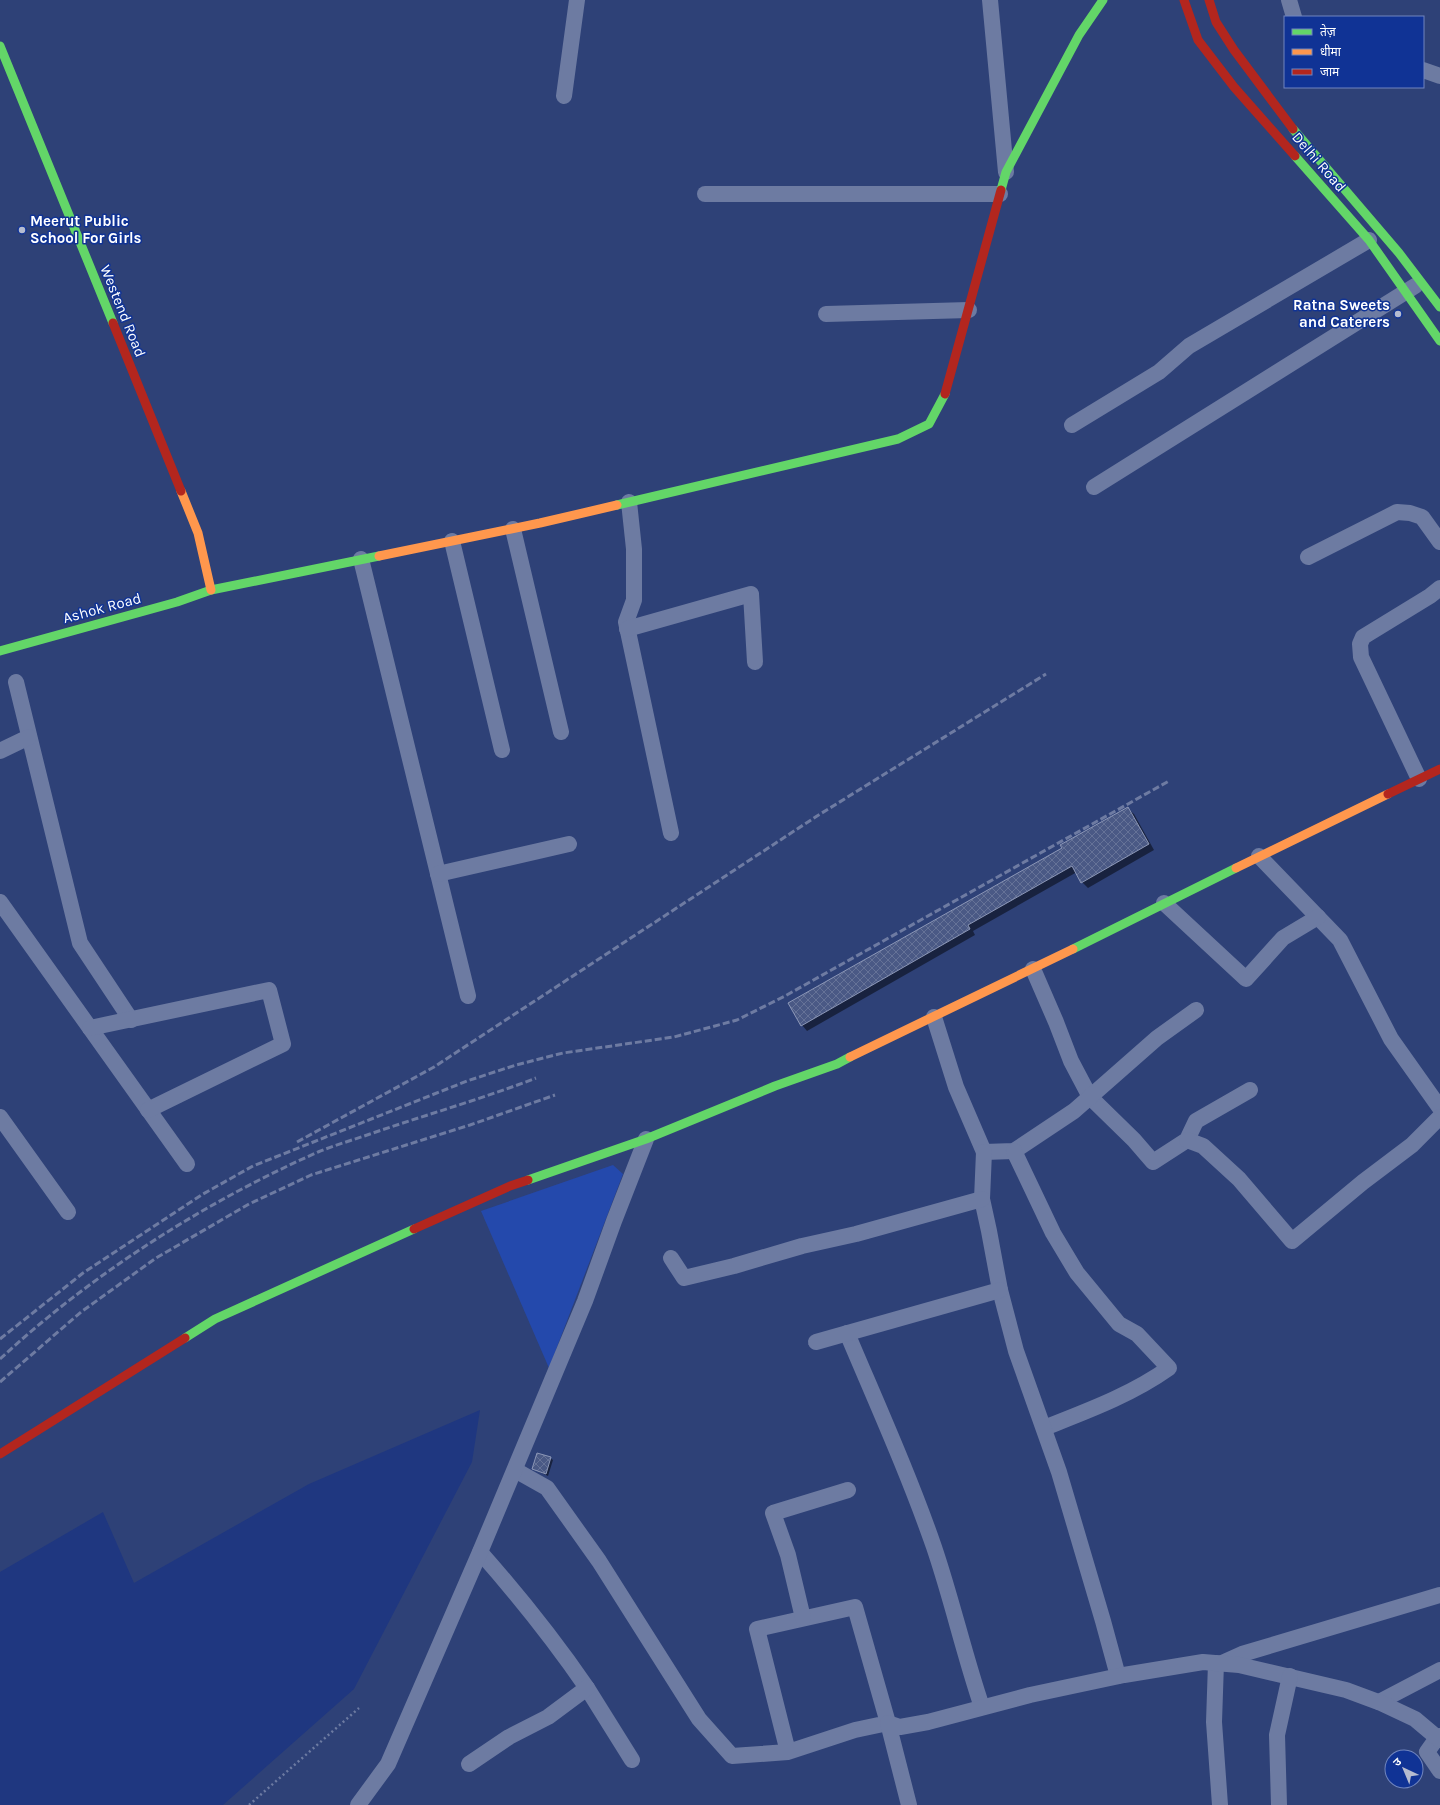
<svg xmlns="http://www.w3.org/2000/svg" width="1440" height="1805" font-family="Karla,'Noto Sans Devanagari',sans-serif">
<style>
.park{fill:#2449ac}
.water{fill:#1f3780}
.shadow{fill:#0007}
.building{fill:url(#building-cross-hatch);stroke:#8c97b7}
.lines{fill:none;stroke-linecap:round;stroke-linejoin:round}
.path{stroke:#6d7ba2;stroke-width:2.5;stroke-dasharray:2 3;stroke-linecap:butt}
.street{stroke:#6d7ba2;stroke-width:16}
.fast{stroke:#63d668;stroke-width:9}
.slow{stroke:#ff974d;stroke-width:9}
.jam{stroke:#b3261e;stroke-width:9}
.rail{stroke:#6e7ba2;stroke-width:3;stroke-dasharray:7 3;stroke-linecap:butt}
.poi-dot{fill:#b6bccf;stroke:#103395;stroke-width:1.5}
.labels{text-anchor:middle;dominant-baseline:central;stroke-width:3;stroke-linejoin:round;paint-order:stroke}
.street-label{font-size:15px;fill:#fff;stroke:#103395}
.poi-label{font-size:15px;font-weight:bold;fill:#fff;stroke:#103395;text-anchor:start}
</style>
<defs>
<pattern id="building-cross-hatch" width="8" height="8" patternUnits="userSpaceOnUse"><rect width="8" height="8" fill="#4a5985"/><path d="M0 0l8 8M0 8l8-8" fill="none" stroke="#657297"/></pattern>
</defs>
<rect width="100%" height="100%" fill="#2e4177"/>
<polygon class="park" points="613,1165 623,1174 549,1368 481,1211"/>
<polygon class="water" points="480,1410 472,1462 354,1689 223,1805 0,1805 0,1572 103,1512 134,1583 309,1484"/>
<g class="shadow">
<polygon points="1128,809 1134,814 1154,850 1088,888 1082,882 1077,872 973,931 975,935 807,1031 802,1025 1063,849"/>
<polygon points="550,1458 553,1460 548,1476 534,1469"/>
</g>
<g class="building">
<polygon points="1128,807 1149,844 1081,883 1072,866 968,925 970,929 801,1026 788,1003 1062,848 1060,845"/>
<polygon points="537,1453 551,1457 546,1474 532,1469"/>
</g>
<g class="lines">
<polyline class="path" points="249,1805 359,1708"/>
<g class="street">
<polyline points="990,0 1006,172"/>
<polyline points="1289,0 1294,17"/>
<polyline points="1423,70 1440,76"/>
<polyline points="564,96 577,0"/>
<polyline points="705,194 1000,194"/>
<polyline points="826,314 969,310"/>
<polyline points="1072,425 1159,372 1189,346 1369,240"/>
<polyline points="1094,487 1415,286"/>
<polyline points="629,502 634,549 634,600 626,622 671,833"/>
<polyline points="513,529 561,732"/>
<polyline points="452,541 502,750"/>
<polyline points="1308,557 1397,512 1410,513 1422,517 1440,542"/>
<polyline points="361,559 468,996"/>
<polyline points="627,629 751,594 755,662"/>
<polyline points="16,682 80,943 131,1020"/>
<polyline points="0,751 29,737"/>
<polyline points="1419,779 1361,657 1360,644 1363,637 1430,596 1440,588"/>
<polyline points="1259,856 1340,940 1391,1039 1440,1108"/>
<polyline points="438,874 569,844"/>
<polyline points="0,902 187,1164"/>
<polyline points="1164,903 1246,979 1283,938 1318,917"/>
<polyline points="1033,969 1056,1022 1071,1061 1090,1097 1134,1140 1153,1162 1187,1140 1196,1121 1250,1090"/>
<polyline points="934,1017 956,1087 984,1152 1014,1151 1074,1111 1157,1038 1196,1010"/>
<polyline points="90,1028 269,990 283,1044 148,1110"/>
<polyline points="0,1117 68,1212"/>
<polyline points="1187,1140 1203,1146 1239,1179 1292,1241 1363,1182 1412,1145 1440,1117"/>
<path d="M1014 1151 1053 1233 1077 1273 1119 1324 1137 1334 1169 1368C1131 1395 1087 1411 1044 1428"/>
<polyline points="984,1152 982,1199 989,1231 1000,1290 1016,1351 1059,1472 1103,1621 1118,1676"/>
<polyline points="671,1258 684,1278 734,1266 802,1246 856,1234 982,1199"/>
<path d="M847 1333C877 1404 909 1475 934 1547 952 1600 964 1654 982 1707"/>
<polyline points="816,1342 1000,1290"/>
<polyline points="515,1470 547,1488 599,1561 699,1719 732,1756 788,1752 855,1730 888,1723 855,1607 757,1629 788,1752"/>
<path d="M480 1552C518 1595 554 1640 587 1688 602 1712 617 1736 632 1760"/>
<polyline points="803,1618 788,1555 773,1513 848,1490"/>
<polyline points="1216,1663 1214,1722 1220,1805"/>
<polyline points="1222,1663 1242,1654 1440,1595"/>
<polyline points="1379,1702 1440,1670"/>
<polyline points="1440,1736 1437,1738 1427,1752 1440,1771"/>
<polyline points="469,1764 509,1737 548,1717 587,1688"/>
<polyline points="358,1805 388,1764 480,1552 585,1301 614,1221 646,1139"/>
<polyline points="909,1805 888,1723 900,1727 928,1722 1030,1695 1124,1675 1203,1662 1239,1665 1346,1690 1381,1703 1415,1719 1440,1740"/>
<polyline points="1279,1805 1277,1735 1290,1676"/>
</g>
<g class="fast">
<polyline points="0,46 113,323"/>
<polyline points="1293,129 1399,253 1440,307"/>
<polyline points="1295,156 1369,240 1440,341"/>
<polyline points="1001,190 1006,172 1079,35 1103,0"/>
<polyline points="617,505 898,439 929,424 945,394"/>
<polyline points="0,651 177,602 211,590 379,556"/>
<polyline points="1073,949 1236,868"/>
<polyline points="528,1180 646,1139 775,1086 837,1064 850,1057"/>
<polyline points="185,1338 215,1319 414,1229"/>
</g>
<g class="slow">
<polyline points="181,491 198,533 211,590"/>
<polyline points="379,556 540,523 617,505"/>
<polyline points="1236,868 1388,794"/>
<polyline points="850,1057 1073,949"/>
</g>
<g class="jam">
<polyline points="1184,0 1198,40 1234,87 1295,156"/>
<polyline points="1209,0 1216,22 1234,50 1293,129"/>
<polyline points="113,323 181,491"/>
<polyline points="945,394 1001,190"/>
<polyline points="1388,794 1440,769"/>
<polyline points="414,1229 510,1186 528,1180"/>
<polyline points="0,1454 185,1338"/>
</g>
<g class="rail">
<polyline points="297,1142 434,1067 817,816 1046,674"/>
<polyline points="0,1339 83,1273 203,1194 253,1166 467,1081 516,1065 563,1053 674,1037 737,1020 785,996 1169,781"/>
<path d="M0 1359C92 1274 203 1203 318 1152 335 1145 353 1140 370 1134 425 1115 482 1099 536 1078"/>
<polyline points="0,1382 81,1312 156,1258 249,1204 311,1175 470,1125 555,1095"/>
</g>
</g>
<g class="poi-dot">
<circle cx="22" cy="230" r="4"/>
<circle cx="1398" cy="314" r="4"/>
</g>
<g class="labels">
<g class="street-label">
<text transform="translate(1319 162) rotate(49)">Delhi Road</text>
<text transform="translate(123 311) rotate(68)">Westend Road</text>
<text transform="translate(102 608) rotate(-15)">Ashok Road</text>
</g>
<g class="poi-label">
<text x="30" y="221">Meerut Public<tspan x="30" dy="17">School For Girls</tspan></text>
<text x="1390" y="305" text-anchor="end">Ratna Sweets<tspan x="1390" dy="17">and Caterers</tspan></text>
</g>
</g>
<rect x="1284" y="16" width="140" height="72" fill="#103395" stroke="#7085bf"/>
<rect x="1292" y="29" width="20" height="6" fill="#63d668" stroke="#7085bf"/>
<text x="1320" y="36" font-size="12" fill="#ffffff">तेज़</text>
<rect x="1292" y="49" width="20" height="6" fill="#ff974d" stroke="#7085bf"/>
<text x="1320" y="56" font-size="12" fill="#ffffff">धीमा</text>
<rect x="1292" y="69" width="20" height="6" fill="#b3261e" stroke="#7085bf"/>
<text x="1320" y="76" font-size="12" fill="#ffffff">जाम</text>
<g transform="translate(1404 1769) rotate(316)"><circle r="19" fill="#103395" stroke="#7085bf"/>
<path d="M0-3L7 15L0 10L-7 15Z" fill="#b6bccf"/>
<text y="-6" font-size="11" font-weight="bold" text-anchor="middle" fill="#ffffff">उ</text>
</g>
</svg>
